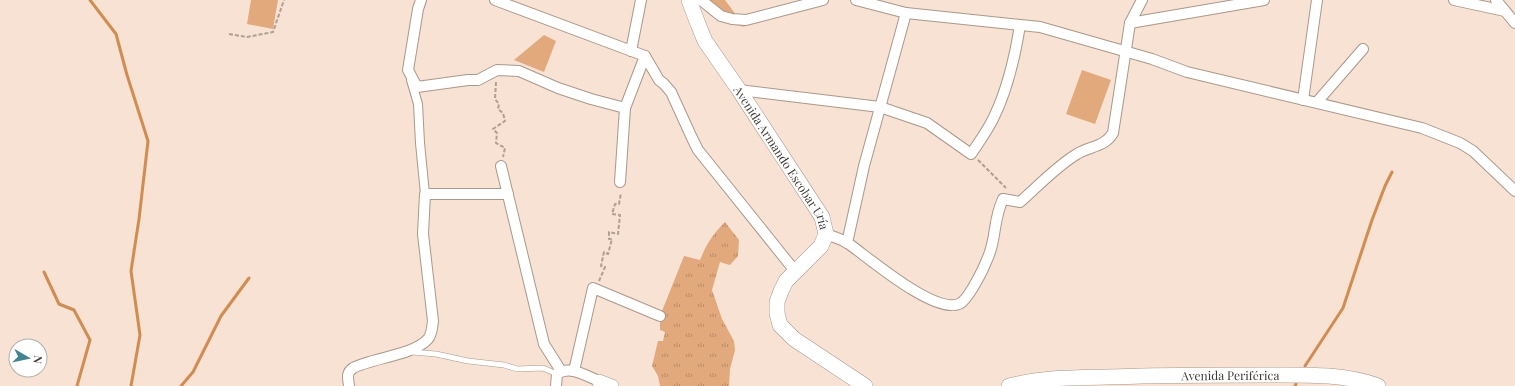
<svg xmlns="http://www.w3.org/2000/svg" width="1515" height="386" font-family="'Playfair Display',serif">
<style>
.grass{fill:url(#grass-tufts)}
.park{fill:#e2aa7c}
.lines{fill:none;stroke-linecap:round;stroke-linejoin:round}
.stream{stroke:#d18d51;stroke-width:3}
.service-casing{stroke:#ab9889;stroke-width:6}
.pedestrian-casing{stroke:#ab9889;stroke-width:10}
.minor-casing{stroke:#ab9889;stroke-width:12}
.tertiary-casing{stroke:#ab9889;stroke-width:14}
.secondary-casing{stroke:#ab9889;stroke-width:16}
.path{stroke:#af9f94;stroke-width:2;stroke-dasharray:4 2;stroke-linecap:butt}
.service{stroke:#fff;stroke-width:5}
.pedestrian{stroke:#fff;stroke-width:8}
.minor{stroke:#fff;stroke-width:10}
.tertiary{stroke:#fff;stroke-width:13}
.secondary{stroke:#fff;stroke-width:15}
.labels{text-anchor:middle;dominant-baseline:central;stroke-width:4;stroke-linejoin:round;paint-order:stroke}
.street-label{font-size:12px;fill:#413933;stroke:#fff}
</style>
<defs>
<pattern id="grass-tufts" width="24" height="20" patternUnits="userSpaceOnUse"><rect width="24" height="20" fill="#e2aa7c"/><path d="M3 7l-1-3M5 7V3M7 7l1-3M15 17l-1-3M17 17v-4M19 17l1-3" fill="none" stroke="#b98b66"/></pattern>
</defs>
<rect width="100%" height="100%" fill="#f7e2d3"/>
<path class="grass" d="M725 222 739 240 738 256 730 265 720 262 712 290 722 319 734 341 735 350 730 369 729 386H660L658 376 652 366 658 341H663L665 332 660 330V316L684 256 700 260C707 243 713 234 725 222Z"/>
<g class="park">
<polygon points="251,0 278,0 273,29 247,24"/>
<polygon points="702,0 725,0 745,27 722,22 704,4"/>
<polygon points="544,35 556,41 544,72 514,60"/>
<polygon points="1082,70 1111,80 1095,124 1066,114"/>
</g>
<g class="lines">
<g class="stream">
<polyline points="90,0 116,34 127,75 148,141 139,219 131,271 140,335 131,386"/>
<polyline points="44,272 59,304 74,310 90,340 77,386"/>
<polyline points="1305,366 1343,308 1372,220 1385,186 1392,172"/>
<polyline points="181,386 193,372 221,316 249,278"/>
<polyline points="1295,386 1296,384"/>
</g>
<defs>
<polyline id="service" points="412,352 436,354 468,361 504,365 517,369 543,368 557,374"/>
<polyline id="pedestrian" points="411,80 418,104 420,143 425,194"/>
<g id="minor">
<polyline points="421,0 418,9 408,70 417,87 468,80 478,80 497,70 519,71 558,88 591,99 625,108"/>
<polyline points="495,0 645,56 659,80 664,84 671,92 692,138 698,150 795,271"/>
<polyline points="701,0 721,16 732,19 746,20 823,0"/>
<polyline points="856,0 906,13 1040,27 1152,59 1187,72 1422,128 1460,143 1473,151 1515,191"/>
<polyline points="1454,0 1505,11"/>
<polyline points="1496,0 1515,23"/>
<polyline points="1130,23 1264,0"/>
<polyline points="631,51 641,0"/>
<path d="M739 90 880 107 927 123 971 154C979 142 988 130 994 117 1008 88 1015 57 1020 25"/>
<polyline points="1303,100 1317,0"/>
<polyline points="1317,102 1363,49"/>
<polyline points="501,166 544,344 561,371"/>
<polyline points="620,182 625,108 645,56"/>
<path d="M826 234C834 237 842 239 849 244 869 258 934 314 959 304 967 301 979 277 983 269 985 264 988 258 990 252 996 234 994 218 1003 199L1020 202C1036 188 1058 165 1077 154 1090 146 1105 147 1113 133L1130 23 1142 0"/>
<polyline points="847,243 864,166 906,13"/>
<polyline points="574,371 593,288 660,316"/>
<path d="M349 386C348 378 346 373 353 368 372 358 414 355 428 339 432 334 432 328 433 321L423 234 425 194H508"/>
<path d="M556 386 557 374C570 365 586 376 599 381"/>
</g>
<polyline id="tertiary" points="600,386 599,381 612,386"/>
<g id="secondary">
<path id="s1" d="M689 0 698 24 705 41 739 90 822 217 826 234 821 246 786 281 781 291 777 302V313L780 325 794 339 865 386"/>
<path id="s2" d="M1009 386C1052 375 1098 378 1142 376 1183 375 1223 375 1264 375 1301 375 1343 373 1378 386"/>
</g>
</defs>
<use href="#service" class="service-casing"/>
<use href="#pedestrian" class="pedestrian-casing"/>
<use href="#minor" class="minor-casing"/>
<use href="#tertiary" class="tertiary-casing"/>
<use href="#secondary" class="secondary-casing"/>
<g class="path">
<polyline points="229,34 247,37 273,32 284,0"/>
<polyline points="496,82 495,99 499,104 498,109 503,113 505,121 493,129 497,133 496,143 505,148 503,157"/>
<polyline points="978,160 1006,188"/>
<polyline points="599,281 605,267 601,266 604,252 608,254 612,239 609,239 609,232 618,234 620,215 612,214 615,204 619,204 621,193"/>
</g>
<use href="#service" class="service"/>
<use href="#pedestrian" class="pedestrian"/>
<use href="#minor" class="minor"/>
<use href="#tertiary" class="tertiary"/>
<use href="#secondary" class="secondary"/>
</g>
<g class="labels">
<g class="street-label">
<text stroke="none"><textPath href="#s1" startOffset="184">Avenida Armando Escobar Uría</textPath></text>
<text stroke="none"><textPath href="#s2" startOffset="222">Avenida Periférica</textPath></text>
</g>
</g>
<g transform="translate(28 358) rotate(99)"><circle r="19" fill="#ffffff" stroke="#b3b0ad"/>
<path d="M0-3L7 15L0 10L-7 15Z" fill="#408692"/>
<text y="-6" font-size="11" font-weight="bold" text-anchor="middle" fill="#413933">N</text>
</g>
</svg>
